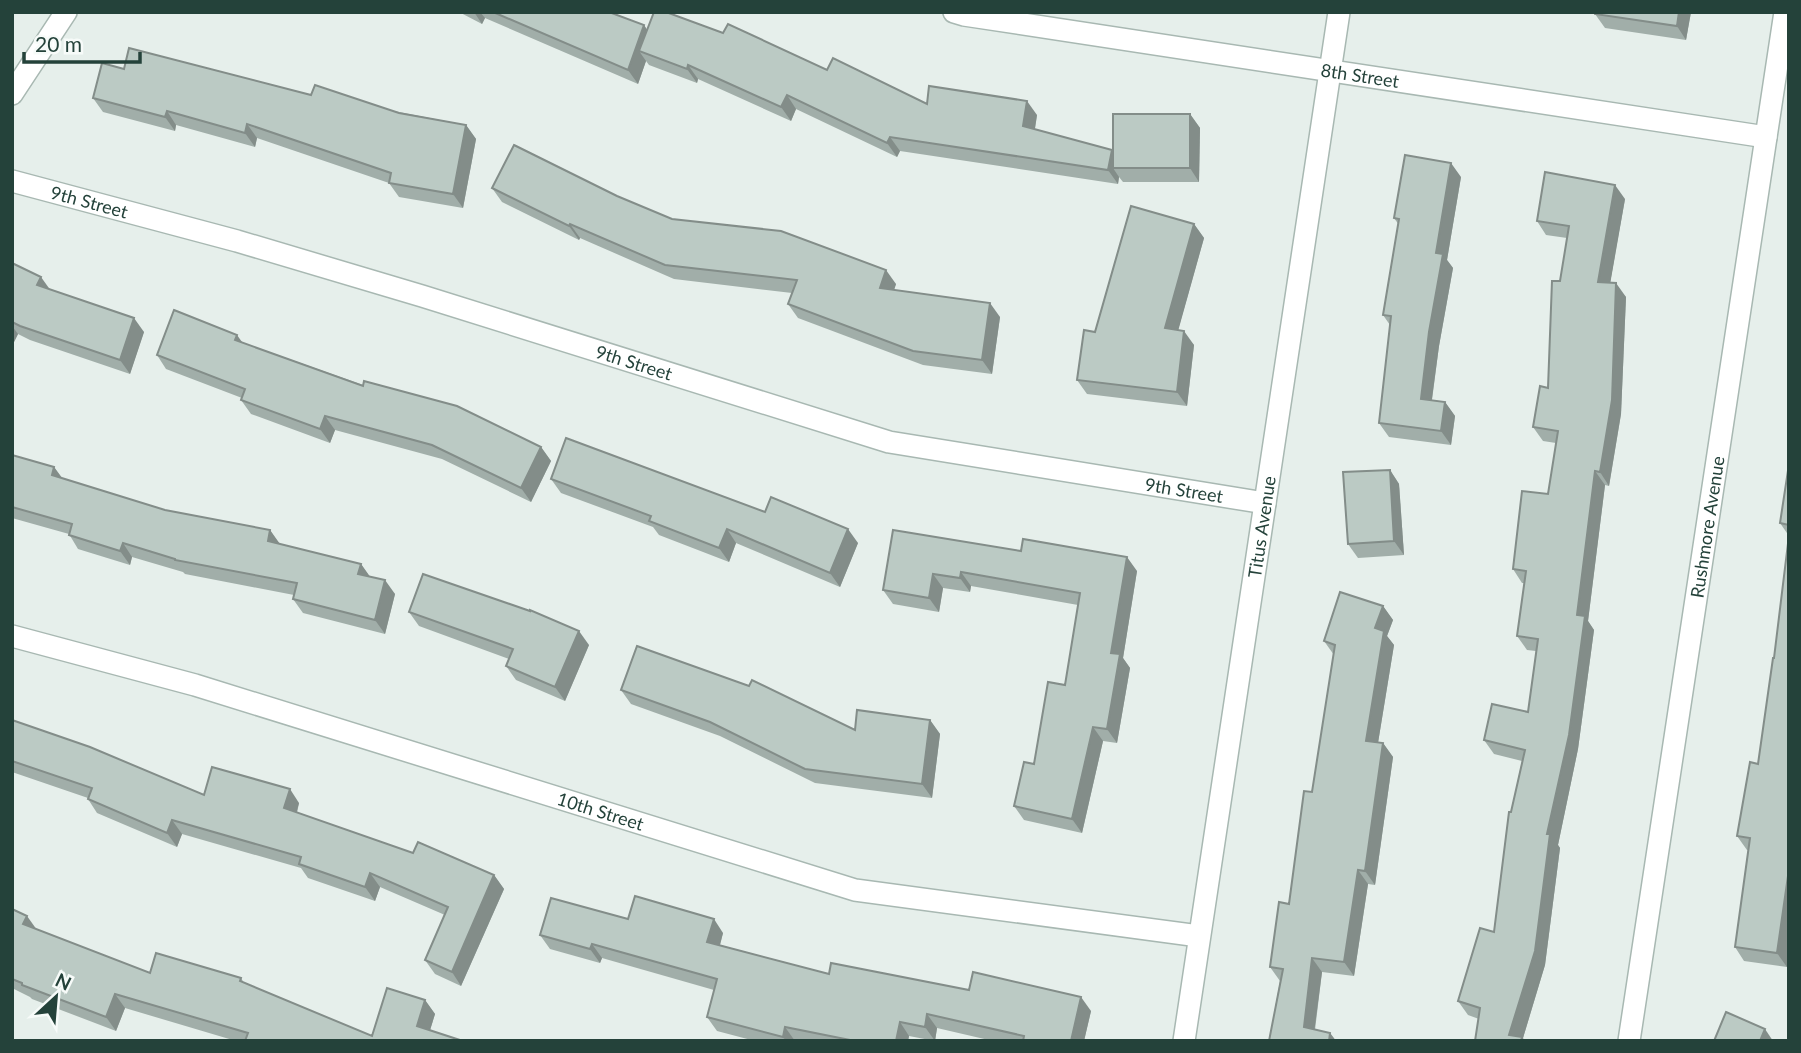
<svg xmlns="http://www.w3.org/2000/svg" width="1801" height="1053" font-family="Lato,sans-serif">
<style>
.lines{fill:none;stroke-linecap:round;stroke-linejoin:round}
.street-casing{stroke:#a8b8b2;stroke-width:24}
.street{stroke:#fff;stroke-width:21}
.wall{fill:#a1aea9}
.shaded-wall{fill:#838d89}
.building{fill:#bbcac4;stroke:#838d89;stroke-width:2}
.labels{text-anchor:middle;dominant-baseline:central;stroke-width:5;stroke-linejoin:round;paint-order:stroke}
.street-label{font-size:18px;fill:#24423a;stroke:#f7fbf9}
</style>
<rect width="100%" height="100%" fill="#e6efeb"/>
<g class="lines">
<defs>
<g id="street">
<path id="s1" d="M954 12 964 15 1766 137"/>
<polyline points="12,94 66,12"/>
<path id="s2" d="M12 181 237 241 422 296 889 442 1265 503"/>
<path id="s3" d="M12 636 195 685 855 890 1199 936"/>
<path id="s4" d="M1184 1041 1339 12"/>
<path id="s5" d="M1629 1041 1785 12"/>
</g>
</defs>
<use href="#street" class="street-casing"/>
<use href="#street" class="street"/>
</g>
<g class="wall">
<polygon points="459,12 609,12 644,25 647,30 827,70 927,104 1037,115 1035,129 1112,150 1190,114 1200,128 1199,182 1123,182 1119,177 1118,184 900,151 897,157 796,109 791,121 698,79 697,83 649,65 646,61 638,84 485,18 482,24"/>
<polygon points="1691,12 1686,40 1605,28 1595,14"/>
<polygon points="124,69 311,95 466,125 476,139 463,208 399,197 389,183 257,138 255,147 176,125 175,131 103,112 93,98"/>
<polygon points="1461,177 1447,260 1453,268 1439,346 1432,400 1445,402 1455,416 1451,445 1389,437 1379,423 1390,325 1383,315 1399,225 1394,218"/>
<polygon points="492,188 617,196 672,219 896,284 894,290 1000,317 992,374 923,365 798,318 788,304 792,293 674,279 580,238 579,240 502,202"/>
<polygon points="1625,199 1610,283 1626,297 1621,414 1609,486 1605,485 1588,621 1594,630 1578,749 1558,845 1560,848 1545,965 1523,1038 1524,1041 1475,1041 1479,1019 1468,1015 1458,1001 1494,932 1511,812 1522,761 1494,754 1484,740 1528,712 1536,651 1527,650 1517,636 1524,583 1522,583 1513,569 1548,494 1556,443 1543,441 1533,427 1548,388 1560,281 1567,238 1546,235 1537,221"/>
<polygon points="1194,224 1204,238 1178,330 1194,345 1187,406 1087,394 1077,380 1095,332"/>
<polygon points="12,263 50,290 144,332 130,374 30,340 18,334 12,346"/>
<polygon points="243,343 541,447 551,461 531,502 442,459 335,430 330,443 251,414 241,400 242,398 166,369 157,355"/>
<polygon points="12,455 54,467 63,479 165,510 270,530 279,544 361,564 369,576 395,594 385,634 303,613 293,599 294,595 185,574 183,572 132,557 130,565 78,549 69,534 12,518"/>
<polygon points="1789,464 1789,955 1787,967 1744,961 1735,947 1748,850 1747,850 1737,836 1758,764 1774,658 1789,536 1780,523"/>
<polygon points="1390,470 1399,484 1404,555 1358,558 1348,544"/>
<polygon points="551,479 765,512 858,543 840,587 736,543 729,562 659,535 653,527 561,493"/>
<polygon points="893,530 1137,571 1123,658 1130,668 1117,743 1103,741 1082,833 1024,820 1014,806 1034,764 1065,685 1078,605 971,586 970,592 943,588 939,612 893,604 883,590"/>
<polygon points="1383,606 1393,620 1387,636 1394,645 1378,743 1383,743 1393,757 1375,885 1368,884 1354,976 1322,972 1315,1030 1330,1033 1336,1041 1269,1041 1280,981 1270,967 1289,904 1312,792 1334,655 1324,641"/>
<polygon points="409,612 589,645 565,701 516,680 506,666 509,659 419,626"/>
<polygon points="621,690 855,730 930,720 940,734 932,798 815,783 720,736 631,704"/>
<polygon points="12,720 204,795 299,803 297,813 413,853 494,875 504,889 461,986 435,974 425,960 445,915 380,887 375,901 308,878 301,868 182,834 177,847 97,813 88,799 88,798 12,772"/>
<polygon points="12,909 36,929 150,973 241,978 244,983 372,1036 425,1000 435,1014 430,1030 463,1041 236,1041 125,1008 116,1031 32,999 30,997 12,988"/>
<polygon points="628,919 723,933 720,945 829,974 969,990 1091,1011 1084,1041 993,1041 937,1028 935,1041 909,1036 908,1041 755,1041 717,1031 707,1017 714,990 602,958 600,963 550,949 540,935"/>
</g>
<g class="shaded-wall">
<polygon points="474,12 480,12 485,18 482,24"/>
<polygon points="1679,12 1691,12 1686,40 1677,26"/>
<polygon points="644,25 653,39 639,51 646,61 638,84 628,70"/>
<polygon points="688,65 698,79 697,83 687,69"/>
<polygon points="787,95 796,109 791,121 781,107"/>
<polygon points="1027,101 1037,115 1033,140 1023,126"/>
<polygon points="167,111 176,125 175,131 165,117"/>
<polygon points="1190,114 1200,128 1199,182 1190,168"/>
<polygon points="247,124 257,138 255,147 245,133"/>
<polygon points="466,125 476,139 463,208 453,194"/>
<polygon points="890,137 900,151 897,157 887,143"/>
<polygon points="1112,150 1122,164 1113,168 1119,177 1118,184 1108,170"/>
<polygon points="1451,163 1461,177 1447,260 1453,268 1439,346 1430,413 1421,399 1436,253"/>
<polygon points="1615,185 1625,199 1608,296 1598,282"/>
<polygon points="570,224 580,238 579,240 569,226"/>
<polygon points="1194,224 1204,238 1175,342 1165,328"/>
<polygon points="886,270 896,284 890,302 880,288"/>
<polygon points="41,277 51,291 37,285"/>
<polygon points="1616,283 1626,297 1621,414 1609,486 1600,472"/>
<polygon points="990,303 1000,317 992,374 982,360"/>
<polygon points="134,318 144,332 130,374 120,360"/>
<polygon points="12,326 18,334 12,346"/>
<polygon points="1184,331 1194,345 1187,406 1177,392"/>
<polygon points="237,335 247,349 235,340"/>
<polygon points="1445,402 1455,416 1451,445 1441,431"/>
<polygon points="325,416 335,430 330,443 320,429"/>
<polygon points="541,447 551,461 531,502 521,488"/>
<polygon points="54,467 64,481 52,475"/>
<polygon points="1390,470 1399,484 1404,555 1394,541"/>
<polygon points="1595,471 1605,485 1588,621 1594,630 1578,749 1558,845 1560,848 1545,965 1523,1038 1524,1041 1513,1041 1509,1035 1547,834 1577,615"/>
<polygon points="727,529 736,543 729,562 719,548"/>
<polygon points="848,529 858,543 840,587 830,573"/>
<polygon points="270,530 280,544 277,555 268,541"/>
<polygon points="123,543 132,557 130,565 120,551"/>
<polygon points="1127,557 1137,571 1123,658 1130,668 1117,743 1107,729 1111,653"/>
<polygon points="361,564 371,578 358,574"/>
<polygon points="961,572 971,586 970,592 960,578"/>
<polygon points="933,574 943,588 939,612 929,598"/>
<polygon points="385,580 395,594 385,634 375,620"/>
<polygon points="1383,606 1393,620 1387,636 1394,645 1376,755 1366,741 1375,628"/>
<polygon points="579,631 589,645 565,701 555,687"/>
<polygon points="930,720 940,734 932,798 922,784"/>
<polygon points="1093,727 1103,741 1082,833 1072,819"/>
<polygon points="1383,743 1393,757 1375,885 1365,871"/>
<polygon points="290,789 299,803 294,822 284,808"/>
<polygon points="172,820 182,834 177,847 167,833"/>
<polygon points="1789,869 1789,955 1787,967 1777,953"/>
<polygon points="1358,870 1368,884 1354,976 1344,962"/>
<polygon points="370,873 380,887 375,901 365,887"/>
<polygon points="494,875 504,889 461,986 452,972"/>
<polygon points="27,916 37,930 23,924"/>
<polygon points="714,919 723,933 717,956 707,942"/>
<polygon points="592,944 602,958 600,963 590,949"/>
<polygon points="1312,958 1322,972 1313,1041 1304,1027"/>
<polygon points="115,994 125,1008 116,1031 106,1017"/>
<polygon points="1081,997 1091,1011 1084,1041 1071,1041"/>
<polygon points="425,1000 435,1014 427,1040 417,1026"/>
<polygon points="927,1014 937,1028 935,1041 925,1027"/>
<polygon points="900,1022 909,1036 908,1041 896,1041"/>
<polygon points="785,1027 795,1041 786,1041 783,1037"/>
<polygon points="1765,1029 1773,1041 1760,1041"/>
<polygon points="1330,1033 1336,1041 1329,1041"/>
</g>
<g class="building">
<polygon points="493,12 609,12 644,25 628,70"/>
<polygon points="654,12 666,12 723,33 728,24 827,70 833,58 927,104 929,86 1027,101 1023,126 1112,150 1108,170 890,137 887,143 787,95 781,107 688,65 687,69 639,51"/>
<polygon points="1595,12 1679,12 1677,26 1595,14"/>
<polygon points="129,48 311,95 315,85 399,113 466,125 453,194 389,183 391,173 247,124 245,133 167,111 165,117 93,98 102,63 124,69"/>
<rect x="1113" y="114" width="77" height="54"/>
<polygon points="514,145 617,196 672,219 781,231 886,270 880,288 990,303 982,360 913,351 788,304 797,280 665,265 570,224 569,226 492,188"/>
<polygon points="1405,155 1451,163 1436,253 1443,254 1429,332 1421,399 1445,402 1441,431 1379,423 1391,316 1383,315 1399,219 1394,218"/>
<polygon points="1545,172 1615,185 1598,282 1616,283 1612,400 1600,472 1595,471 1577,615 1585,616 1569,735 1547,834 1550,834 1535,951 1509,1035 1522,1037 1521,1041 1475,1041 1480,1008 1458,1001 1480,928 1494,932 1509,812 1511,812 1525,750 1484,740 1492,704 1528,712 1538,639 1517,636 1526,571 1513,569 1522,491 1548,494 1558,431 1533,427 1540,386 1548,388 1552,281 1560,281 1569,226 1537,221"/>
<polygon points="1131,206 1194,224 1165,328 1184,331 1177,392 1077,380 1084,330 1095,332"/>
<polygon points="12,263 41,277 37,285 134,318 120,360 20,326 12,322"/>
<polygon points="174,310 237,335 235,340 363,386 364,381 457,406 541,447 521,488 432,445 325,416 320,429 241,400 245,389 157,355"/>
<polygon points="566,438 765,512 771,497 848,529 830,573 727,529 719,548 649,521 651,516 551,479"/>
<polygon points="12,455 54,467 52,475 165,510 270,530 268,541 361,564 358,574 385,580 375,620 293,599 297,583 175,560 175,559 123,543 120,551 69,535 72,524 12,507"/>
<polygon points="1789,464 1789,525 1780,523"/>
<polygon points="1390,470 1394,541 1348,544 1343,472"/>
<polygon points="893,530 1021,551 1023,539 1127,557 1111,653 1120,654 1107,729 1093,727 1072,819 1014,806 1024,762 1034,764 1048,682 1065,685 1080,593 961,572 960,578 933,574 929,598 883,590"/>
<polygon points="1789,535 1789,869 1777,953 1735,947 1750,838 1737,836 1750,762 1758,764 1773,658 1774,658"/>
<polygon points="423,574 530,611 530,610 579,631 555,687 506,666 513,649 409,612"/>
<polygon points="1340,592 1383,606 1375,628 1384,631 1366,741 1383,743 1365,871 1358,870 1344,962 1312,958 1304,1027 1330,1033 1329,1041 1269,1041 1283,969 1270,967 1279,902 1289,904 1304,791 1312,792 1335,645 1324,641"/>
<polygon points="637,646 749,686 752,680 855,730 857,710 930,720 922,784 805,769 710,722 621,690"/>
<polygon points="12,720 90,747 204,795 212,767 290,789 284,808 413,853 418,842 494,875 452,972 425,960 448,907 370,873 365,887 299,864 301,857 172,820 167,833 88,799 92,788 12,761"/>
<polygon points="635,896 714,919 707,942 829,974 831,963 969,990 973,972 1081,997 1071,1041 1023,1041 1024,1036 927,1014 925,1027 900,1022 896,1041 855,1041 785,1027 783,1037 707,1017 717,979 592,944 590,949 540,935 551,898 628,919"/>
<polygon points="12,909 27,916 23,924 150,973 156,953 241,978 240,981 372,1036 387,988 425,1000 417,1026 463,1041 245,1041 248,1033 115,994 106,1017 22,985 22,983 12,979"/>
<polygon points="1726,1012 1765,1029 1760,1041 1714,1041"/>
</g>
<g class="labels">
<g class="street-label">
<text stroke="none"><textPath href="#s1" startOffset="411">8th Street</textPath></text>
<text stroke="none"><textPath href="#s2" startOffset="80">9th Street</textPath></text>
<text stroke="none"><textPath href="#s2" startOffset="648">9th Street</textPath></text>
<text stroke="none"><textPath href="#s2" startOffset="1214">9th Street</textPath></text>
<text stroke="none"><textPath href="#s4" startOffset="520">Titus Avenue</textPath></text>
<text stroke="none"><textPath href="#s5" startOffset="520">Rushmore Avenue</textPath></text>
<text stroke="none"><textPath href="#s3" startOffset="614">10th Street</textPath></text>
</g>
</g>
<rect width="1801" height="1053" fill="none" stroke="#24423a" stroke-width="28"/>
<g transform="translate(56 997) rotate(26)" stroke="#f7fbf9" stroke-width="5" paint-order="stroke">
<path d="M0-5L12 26L0 18L-12 26Z" fill="#24423a"/>
<text y="-10" font-size="19" font-weight="bold" text-anchor="middle" fill="#24423a">N</text>
</g>
<path d="M24 52v10h116v-10" fill="none" stroke="#24423a" stroke-width="3.5"/>
<text x="35" y="52" font-size="21" fill="#24423a" stroke="#f7fbf9" stroke-width="5" paint-order="stroke">20 m</text>
</svg>
